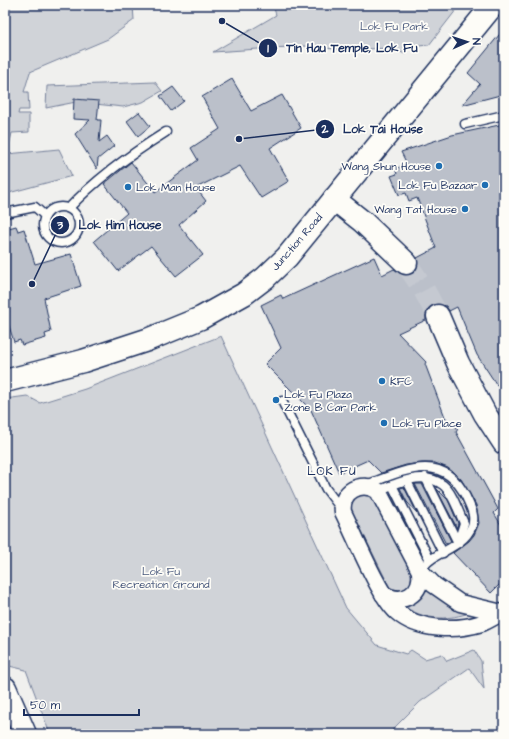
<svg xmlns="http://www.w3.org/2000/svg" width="509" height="739" font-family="'Architects Daughter',sans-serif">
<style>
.green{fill:#d0d3d8;stroke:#76819b}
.building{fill:#bbc0ca;stroke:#1b2f5e}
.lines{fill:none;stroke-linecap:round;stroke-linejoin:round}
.secondary-tunnel{stroke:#c5c9d1;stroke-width:22;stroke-dasharray:22 11;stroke-linecap:butt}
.lane-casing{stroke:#1b2f5e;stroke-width:11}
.street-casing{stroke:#1b2f5e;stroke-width:19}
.secondary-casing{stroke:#1b2f5e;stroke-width:25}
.lane{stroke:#fdfcf7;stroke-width:8}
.street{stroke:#fdfcf7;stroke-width:16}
.secondary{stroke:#fdfcf7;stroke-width:22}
.poi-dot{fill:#1f6fb2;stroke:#fdfcf7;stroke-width:1.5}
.labels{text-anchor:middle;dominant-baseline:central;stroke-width:3.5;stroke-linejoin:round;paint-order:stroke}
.park-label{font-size:11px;fill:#48587c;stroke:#fdfcf7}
.poi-label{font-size:11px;fill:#1b2f5e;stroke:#fdfcf7;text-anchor:start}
.street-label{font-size:11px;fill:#1b2f5e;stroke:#fdfcf7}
.neighbourhood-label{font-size:12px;letter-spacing:1px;fill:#1b2f5e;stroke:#fdfcf7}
.leader{fill:none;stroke:#1b2f5e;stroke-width:1.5}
.callout-dot{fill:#1b2f5e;stroke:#fdfcf7;stroke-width:1.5}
.mark-label{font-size:12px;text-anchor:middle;font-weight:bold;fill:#fff}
.callout-label{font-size:12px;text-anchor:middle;font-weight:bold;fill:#1b2f5e;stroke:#fdfcf7;stroke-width:3.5;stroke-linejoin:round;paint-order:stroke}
</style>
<rect width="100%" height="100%" fill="#f0f0ee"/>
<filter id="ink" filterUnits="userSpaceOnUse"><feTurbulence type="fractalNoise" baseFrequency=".025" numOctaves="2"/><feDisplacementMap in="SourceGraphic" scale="8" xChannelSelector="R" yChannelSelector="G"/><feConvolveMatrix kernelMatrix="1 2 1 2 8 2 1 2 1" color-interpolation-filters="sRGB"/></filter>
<g filter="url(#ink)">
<g class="green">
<polygon points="5,5 133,5 134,20 108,39 30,72 24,92 28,92 29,110 19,110 18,114 29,114 29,132 12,133 7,154 59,149 72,176 5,194"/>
<polygon points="273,5 460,5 429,45 408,47 405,54 391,48 344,50 304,46 213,52 276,15"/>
<polygon points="155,82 162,91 143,102 123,107 76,102 46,108 47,86"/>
<polygon points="221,336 346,608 377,645 406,654 411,650 425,659 442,654 447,661 474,650 481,661 484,689 469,668 420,702 388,734 50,734 26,670 5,665 5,399 27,396 40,403 85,389"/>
<path d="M359 494 369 495 373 500 412 572 414 576 410 587 402 591 390 588 352 511C350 503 352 499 359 494Z"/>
<path d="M427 583 446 601 466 614C445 620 428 620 408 609L407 603Z"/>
</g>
<g class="building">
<polygon points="504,29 504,94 462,105 480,84 468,73"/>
<polygon points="232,79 251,111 282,95 301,128 270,148 289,181 261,198 240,166 196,188 206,201 179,225 203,255 176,276 151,246 118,271 94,241 127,213 104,184 131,162 155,192 198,160 191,148 220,129 202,97"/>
<polygon points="173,87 184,101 171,111 160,96"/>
<polygon points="74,99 99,101 97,120 101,120 99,142 107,136 114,146 98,159 97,169 75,134 90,120 73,119"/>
<polygon points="139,112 150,126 138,136 127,121"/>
<polygon points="504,124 504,396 477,355 457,307 449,311 446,306 440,304 433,304 428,309 426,314 426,320 398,333 426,362 425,364 445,417 458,429 456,432 498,509 494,513 504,530 504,580 491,593 453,553 469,541 474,535 479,523 476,505 461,479 448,468 435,463 422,463 406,465 381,473 368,460 339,473 311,410 265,364 281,348 261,305 281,295 283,299 374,257 382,275 394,269 403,275 410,275 415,272 418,266 417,258 436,248 417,198 409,201 406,193 399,195 391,176 397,174 395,169 407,164 401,152 452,135"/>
<polygon points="16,226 18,231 24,229 35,264 71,254 81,286 44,298 51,332 45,334 46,338 22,345 20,340 14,342 8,323 6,313 9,312 5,303 5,229"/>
<polygon points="415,484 422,484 451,541 446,544"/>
<polygon points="404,487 417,513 407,502 400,488"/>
<polygon points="436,488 448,500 458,523 457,528"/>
</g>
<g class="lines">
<polyline class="secondary-tunnel" points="406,263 423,288 438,316"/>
<defs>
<g id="lane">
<polyline points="465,124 504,115"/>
<circle cx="61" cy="225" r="18"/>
<path d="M69 208C97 178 131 154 166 132"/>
<polyline points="5,213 35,207 45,216"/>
<polyline points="282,401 326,489 342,510"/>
<polyline points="425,477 458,543"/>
<polyline points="407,481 443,553"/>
<path d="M366 485C403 471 443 450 466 497 470 506 476 516 472 526 465 544 444 550 430 560 426 563 423 567 420 571"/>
<polyline points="392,485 430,560"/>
<path d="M378 491C396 483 424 470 443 485 453 493 458 511 464 523L459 539"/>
</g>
<g id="street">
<path d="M383 594C403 606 423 594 420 571"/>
<path d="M502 613 460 603 434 585 420 571 378 491C361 480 340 491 343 512 355 536 379 596 397 612 418 631 457 631 482 623 489 620 495 616 502 613L504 612"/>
</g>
<g id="secondary">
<polyline points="334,199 363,222 406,263"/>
<polyline points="438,316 458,363 485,414 504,443"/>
<polyline points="5,381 83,361 147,340 201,318 244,294 265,278 287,257 493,5"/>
<polyline points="5,688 25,734"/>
</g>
</defs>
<use href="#lane" class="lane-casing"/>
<use href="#street" class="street-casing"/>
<use href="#secondary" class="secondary-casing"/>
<use href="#lane" class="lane"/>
<use href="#street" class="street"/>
<use href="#secondary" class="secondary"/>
</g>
</g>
<g class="poi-dot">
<circle cx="439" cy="166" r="4"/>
<circle cx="485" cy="185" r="4"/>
<circle cx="128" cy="187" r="4"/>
<circle cx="465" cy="209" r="4"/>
<circle cx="382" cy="381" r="4"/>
<circle cx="276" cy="400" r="4"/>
<circle cx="384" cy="423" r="4"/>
</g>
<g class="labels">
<g class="park-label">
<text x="394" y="26">Lok Fu Park</text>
<text x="161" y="571">Lok Fu<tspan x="161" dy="13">Recreation Ground</tspan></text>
</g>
<g class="poi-label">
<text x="431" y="166" text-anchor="end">Wang Shun House</text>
<text x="477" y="185" text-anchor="end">Lok Fu Bazaar</text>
<text x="136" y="187">Lok Man House</text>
<text x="457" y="209" text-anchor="end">Wang Tat House</text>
<text x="390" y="381">KFC</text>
<text x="284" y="394">Lok Fu Plaza<tspan x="284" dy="13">Zone B Car Park</tspan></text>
<text x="392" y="423">Lok Fu Place</text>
</g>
<g class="street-label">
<text transform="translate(297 242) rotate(-49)">Junction Road</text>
</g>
<g class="neighbourhood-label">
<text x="332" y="471">LOK FU</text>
</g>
</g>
<path class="leader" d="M222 21L268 48M239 139L325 129M32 284L60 225"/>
<g class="callout-dot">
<circle cx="222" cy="21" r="4"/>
<circle cx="239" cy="139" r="4"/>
<circle cx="32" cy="284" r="4"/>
<circle cx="268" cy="48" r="10"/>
<circle cx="325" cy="129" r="10"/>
<circle cx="60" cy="225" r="10"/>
</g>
<g class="mark-label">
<text x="268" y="52">1</text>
<text x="325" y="133">2</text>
<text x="60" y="229">3</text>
</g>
<g class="callout-label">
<text x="352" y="52">Tin Hau Temple, Lok Fu</text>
<text x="383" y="133">Lok Tai House</text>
<text x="120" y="229">Lok Him House</text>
</g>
<rect width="509" height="739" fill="none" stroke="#fdfcf7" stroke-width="20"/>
<rect x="10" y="10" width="489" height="719" fill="none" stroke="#1b2f5e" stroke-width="1.5" filter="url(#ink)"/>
<g transform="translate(467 42) rotate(87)" stroke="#fdfcf7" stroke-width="3" paint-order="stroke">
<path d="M0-3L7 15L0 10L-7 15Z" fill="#1b2f5e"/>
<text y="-6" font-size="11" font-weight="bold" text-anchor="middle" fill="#1b2f5e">N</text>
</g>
<path d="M24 709v6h115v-6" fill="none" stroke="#1b2f5e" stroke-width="2"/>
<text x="30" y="709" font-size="12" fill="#1b2f5e" stroke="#fdfcf7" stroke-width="3" paint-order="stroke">50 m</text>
</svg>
